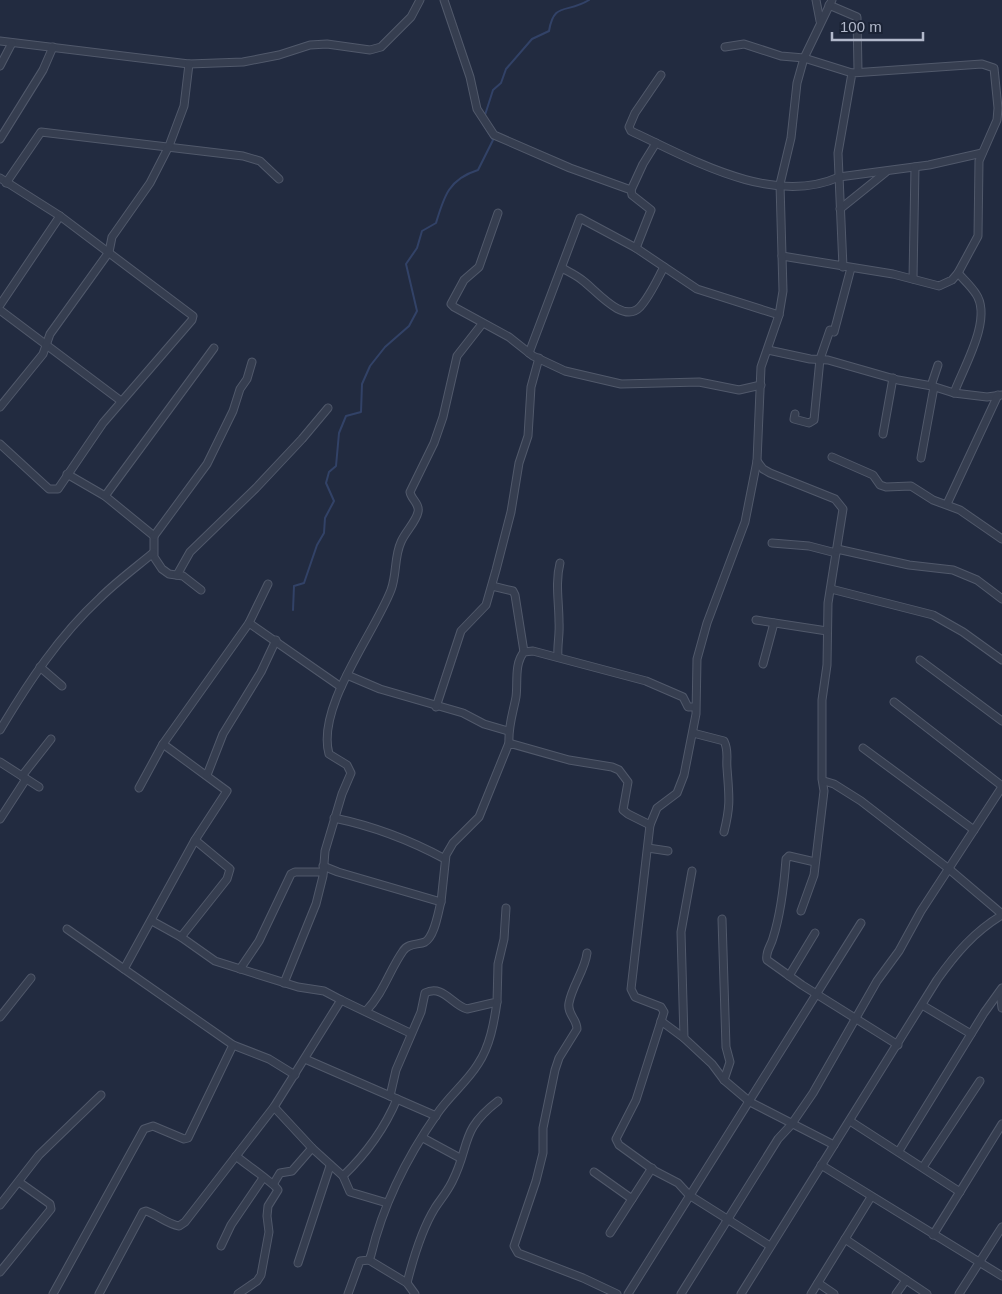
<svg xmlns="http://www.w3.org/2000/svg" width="1002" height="1294" font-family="Helvetica,sans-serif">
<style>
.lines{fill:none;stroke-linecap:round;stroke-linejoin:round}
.stream{stroke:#324267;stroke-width:2}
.minor-casing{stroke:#51596b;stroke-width:9}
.minor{stroke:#363e50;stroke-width:7}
</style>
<rect width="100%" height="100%" fill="#222b40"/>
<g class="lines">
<g class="stream">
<path d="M485 115 493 90 501 83 506 69 532 39 549 31C554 1 567 14 589 0"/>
<path d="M293 610 294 586 304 583 317 545 324 533 325 518 334 501 326 483 329 472 336 466 339 433 346 416 361 412 362 384 370 366 385 347 409 326 417 311 406 264 417 248 422 231 436 223C444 196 449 179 478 170L493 140 483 124"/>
</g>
<defs>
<g id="minor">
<polyline points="444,0 470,77 477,109 494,135 570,168 631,190 632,195 651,210 636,248"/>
<polyline points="816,0 820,21"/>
<polyline points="829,5 857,17 858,71"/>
<polyline points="0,41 189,64 243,62 279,55 310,45 327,44 370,50 381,47 411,17 420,0"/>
<polyline points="725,47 744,44 781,56 804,58 852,73"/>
<polyline points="0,66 12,43"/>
<path d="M661 75 635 113 629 127 631 131C691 159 773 207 839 177L929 165 982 153"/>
<polyline points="0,139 43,70 53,47"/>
<polyline points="0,178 60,216 193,316 192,320 103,423 58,489 49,489 0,444"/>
<polyline points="6,183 41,132 243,156 260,161 279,179"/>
<polyline points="631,190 643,164 656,143"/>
<polyline points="840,209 886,172"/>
<polyline points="498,213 479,267 464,280 451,304 454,307 509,337 533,356 565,371 621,384 699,382 739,390 761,385"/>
<polyline points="782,256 893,274 939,286 952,280 958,273 978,236 979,161 997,120 998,108 994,68 982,64 852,73 838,153 843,267"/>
<path d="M562 268C569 272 576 275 582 280 595 289 623 325 640 307 650 296 657 280 664 267"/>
<polyline points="913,279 915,167"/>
<polyline points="0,305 60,216"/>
<polyline points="0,310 121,401"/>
<polyline points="768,350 810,359 828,360 898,380 932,386 954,393 987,397 1002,395"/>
<polyline points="529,353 580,218 636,248 697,289 779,315"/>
<polyline points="931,386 938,365"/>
<path d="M954 393C963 368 993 319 976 294 971 286 964 280 958 273"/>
<polyline points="0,407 43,354 50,334 109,252 112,237 150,183 169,146 184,106 189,64"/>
<polyline points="795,414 794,419 809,423 814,420 820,359 830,330 834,332 851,268"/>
<polyline points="883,434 893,378"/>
<polyline points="832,457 873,475 880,485 886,487 911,486 933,500 960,510 1002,539"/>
<polyline points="921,458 934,387"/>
<polyline points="757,461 763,469 770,473 835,499 843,509 828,603 827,665 822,700 822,779 824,791 814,875 801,911"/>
<polyline points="67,474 105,496 154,536 154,557 162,569 169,574 183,576 201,590"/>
<polyline points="105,496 214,348"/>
<polyline points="947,504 998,395"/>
<polyline points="154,536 207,464 233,411 240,389 247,379 252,362"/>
<polyline points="772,543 809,546 836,553"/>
<polyline points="837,549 909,565 953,570 977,580 1002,599"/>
<polyline points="177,575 190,552 256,488 302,439 328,408"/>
<polyline points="492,586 513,591 515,595 524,652"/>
<polyline points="831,589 933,615 963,632 1002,660"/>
<polyline points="756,620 827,631"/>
<polyline points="249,623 341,687"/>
<path d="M558 657C557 645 560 634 559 622 559 602 555 583 560 563"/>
<polyline points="920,660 1002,721"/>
<polyline points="763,664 774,623"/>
<polyline points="40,667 62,686"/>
<polyline points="347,675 380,689 463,713 484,724 508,731"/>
<polyline points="894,702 1002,786"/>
<polyline points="436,707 461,631 486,605 496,570 511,512 519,463 528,436 531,387 539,358"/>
<path d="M0 730C28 683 59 636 100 598 116 582 135 568 153 553"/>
<path d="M693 733 724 741C729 751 726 758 727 768 729 796 731 804 724 832"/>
<path d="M509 743C508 726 513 713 516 697 518 682 514 664 524 652L533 651 646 681 683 697 688 707H695"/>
<polyline points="163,744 227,791 195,840 124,969 233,1045 269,1059 295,1075"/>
<polyline points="863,748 974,830"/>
<polyline points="0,762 39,787"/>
<polyline points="207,775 223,734 261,672 276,640"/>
<polyline points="22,776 51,739"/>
<polyline points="824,781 834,784 861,801 949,869 1002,914"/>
<polyline points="139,788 163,744 249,623 268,584"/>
<path d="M334 818C373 826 410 840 445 859"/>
<polyline points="0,819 26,779"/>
<polyline points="648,848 668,851"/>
<path d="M815 862 789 856 786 859C784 886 781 913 773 938 771 946 765 952 767 960L802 985 898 1045"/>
<polyline points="323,866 338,872 441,902 446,855 453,843 479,817 509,743 569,760 612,767 619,770 628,782 623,810 628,814 650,825"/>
<polyline points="692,871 681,932 684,1038 712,1064 724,1080 750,1102 834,1145"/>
<polyline points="722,919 726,1047 730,1062 724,1080"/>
<polyline points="67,929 124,969"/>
<polyline points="181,937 227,879 230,869 195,840"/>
<path d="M587 953C585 970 572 986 569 1003 567 1014 577 1019 577 1029L559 1058 555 1070 543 1128V1153L536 1181 514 1246 518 1253 583 1278 617 1294"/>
<polyline points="240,969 259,941 291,874 295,872 323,872"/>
<polyline points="789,976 815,933"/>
<path d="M284 983 316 904 323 876 325 851 342 794 351 773 347 765 329 754C316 707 374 634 391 590 397 574 394 557 401 542 405 532 416 522 418 512 420 504 411 499 410 492L434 443 443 417 457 356 482 324"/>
<polyline points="1000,992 1002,1008"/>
<polyline points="341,1000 410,1033"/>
<polyline points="922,1005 971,1034"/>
<path d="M366 1011C384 992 389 971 403 951 408 943 418 945 425 942 435 936 438 912 441 902"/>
<polyline points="0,1017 31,978"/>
<polyline points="661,1021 684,1038"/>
<polyline points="305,1059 436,1116"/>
<path d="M390 1096 396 1070 421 1012 425 993C443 984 452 1005 467 1009L497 1002 498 964 504 939 506 908"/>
<polyline points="274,1107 312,1148 343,1176 350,1192 387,1203"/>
<polyline points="850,1121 960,1192"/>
<polyline points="423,1138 460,1158"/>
<polyline points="899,1151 984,1013 1002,988"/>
<path d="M236 1156C244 1163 275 1184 278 1190L268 1206 267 1216 269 1232 261 1275 257 1281 238 1294"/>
<polyline points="821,1165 1002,1276"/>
<polyline points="923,1167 980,1081"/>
<polyline points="594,1172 632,1199"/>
<path d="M343 1176C367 1153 384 1130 397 1099"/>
<polyline points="274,1183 280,1173 292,1171 312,1148"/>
<polyline points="0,1205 39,1155 101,1095"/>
<polyline points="610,1233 652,1168"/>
<polyline points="933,1235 1002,1124"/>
<polyline points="845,1239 927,1294"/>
<polyline points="221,1246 231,1225 263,1178"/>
<polyline points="770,1246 689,1195 678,1183 655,1171 619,1145 616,1139 636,1100 664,1012 661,1007 635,997 631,989 650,825 657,808 677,793 684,775 696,714 697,659 707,623 745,522 757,461 761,367 779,315 783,291 780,184 791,138 797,83 804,58 832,0"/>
<polyline points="369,1260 407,1283"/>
<polyline points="298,1263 330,1166"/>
<polyline points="0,1272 51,1209 50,1204 19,1182"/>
<polyline points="818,1283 834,1294"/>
<polyline points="53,1294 144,1129 153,1126 184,1139 188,1138 233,1045"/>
<path d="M99 1294 143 1212 146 1211C158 1215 167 1224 179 1226L185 1222 274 1107 341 1000 324 991 298 987 215 961 181 937 152 921"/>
<path d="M348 1294 360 1261 369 1260 371 1255C383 1205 407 1157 437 1114 449 1096 467 1082 478 1064 490 1046 494 1023 497 1002"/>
<path d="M415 1294 407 1283C413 1259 422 1229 435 1208 441 1199 447 1192 452 1182 471 1145 459 1131 498 1101"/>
<polyline points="628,1294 861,923"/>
<polyline points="681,1294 778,1139 791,1125 813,1093 877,981 899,951 921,911 1002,787"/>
<path d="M741 1294 937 980C956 953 974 932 1002 915"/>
<polyline points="811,1294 871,1197"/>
<polyline points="896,1294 906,1280"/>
<polyline points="959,1294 1002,1227"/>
</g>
</defs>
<use href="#minor" class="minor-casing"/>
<use href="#minor" class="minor"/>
</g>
<path d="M832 32v8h91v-8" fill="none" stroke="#b2b9cb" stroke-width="2.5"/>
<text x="840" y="32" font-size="15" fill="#b2b9cb" stroke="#1b2335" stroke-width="4" paint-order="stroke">100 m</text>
</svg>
